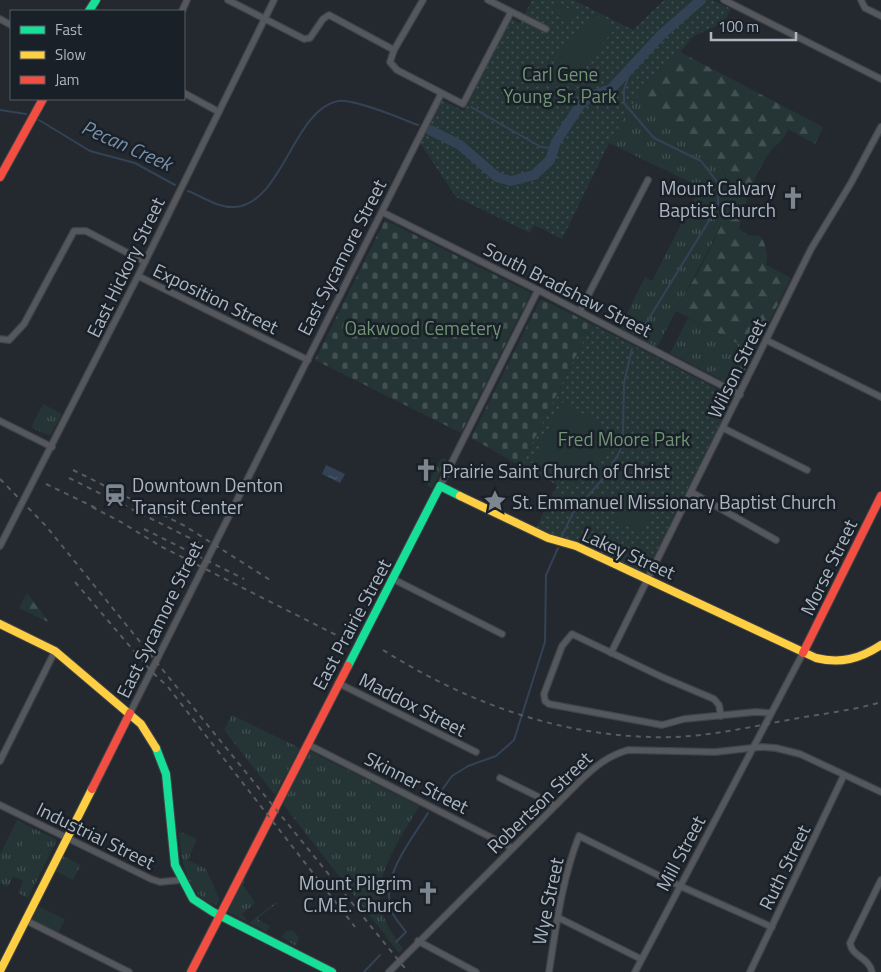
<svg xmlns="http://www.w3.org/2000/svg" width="881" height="972" font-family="'Titillium Web',sans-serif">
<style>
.grass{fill:url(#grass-tufts)}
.forest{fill:url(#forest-firs)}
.cemetery{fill:url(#cemetery-stones)}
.park{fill:url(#park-dots)}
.garden{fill:#253535}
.water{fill:url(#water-ripples)}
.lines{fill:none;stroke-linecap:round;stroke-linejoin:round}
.stream{stroke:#334355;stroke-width:2}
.river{stroke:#334355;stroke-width:10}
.street-casing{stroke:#404348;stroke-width:8}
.fast-casing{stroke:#404348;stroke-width:10}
.slow-casing{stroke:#404348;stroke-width:10}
.jam-casing{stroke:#404348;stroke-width:10}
.street{stroke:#54585d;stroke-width:5.5}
.fast{stroke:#16e098;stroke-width:8}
.slow{stroke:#ffcf43;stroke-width:8}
.jam{stroke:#f24e42;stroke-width:8}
.rail{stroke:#575c60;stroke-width:2;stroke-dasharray:5 5;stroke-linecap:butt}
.labels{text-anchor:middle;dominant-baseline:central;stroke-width:5;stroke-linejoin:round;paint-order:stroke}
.park-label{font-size:19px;fill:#709475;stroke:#192028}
.poi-label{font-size:19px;fill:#adb6c1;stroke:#192028;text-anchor:start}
.street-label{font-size:19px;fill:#adb6c1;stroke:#192028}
.water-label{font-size:20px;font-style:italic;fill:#788ea7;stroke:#192028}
</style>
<defs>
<pattern id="grass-tufts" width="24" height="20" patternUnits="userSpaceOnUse" patternTransform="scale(1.25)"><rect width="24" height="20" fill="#253535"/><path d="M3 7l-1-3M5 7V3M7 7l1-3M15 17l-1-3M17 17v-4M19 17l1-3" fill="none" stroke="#425050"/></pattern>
<pattern id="forest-firs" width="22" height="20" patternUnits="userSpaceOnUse" patternTransform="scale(1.25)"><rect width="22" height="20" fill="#253535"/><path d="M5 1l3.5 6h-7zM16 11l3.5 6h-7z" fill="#425050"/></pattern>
<pattern id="cemetery-stones" width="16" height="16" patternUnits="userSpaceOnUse" patternTransform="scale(1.25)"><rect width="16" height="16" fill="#253535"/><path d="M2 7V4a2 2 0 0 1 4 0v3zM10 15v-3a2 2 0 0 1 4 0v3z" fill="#425050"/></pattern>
<pattern id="park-dots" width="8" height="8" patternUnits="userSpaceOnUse" patternTransform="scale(1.25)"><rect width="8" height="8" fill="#253535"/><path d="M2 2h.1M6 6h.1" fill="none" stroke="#425050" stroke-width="1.8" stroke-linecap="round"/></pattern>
<pattern id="water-ripples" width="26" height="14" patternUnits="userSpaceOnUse" patternTransform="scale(1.25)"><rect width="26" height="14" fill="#334355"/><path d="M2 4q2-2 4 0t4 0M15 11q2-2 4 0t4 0" fill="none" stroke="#4e5c6c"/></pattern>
</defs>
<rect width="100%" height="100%" fill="#24292f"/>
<g class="grass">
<path d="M644 86C656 127 675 125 707 147 723 159 731 187 726 206 721 228 709 249 698 269 684 295 671 321 657 347L620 328 645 277 652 281 695 197 692 183 609 143Z"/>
<polygon points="688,318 754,352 737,388 670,353"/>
<polygon points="43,404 62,414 50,436 31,427"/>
<polygon points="443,458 447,460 432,488 427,486 439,462"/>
<polygon points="232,715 300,748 275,795 224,730"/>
<path d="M308 750 419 806C401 839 367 880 385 920 389 930 397 940 403 949L399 953 282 803Z"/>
<polygon points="17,820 57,840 28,898 18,893 23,881 13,876 8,887 0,883 0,855"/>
<path d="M181 832 197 839 188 860 206 869 220 900 216 905C187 897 181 860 179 834Z"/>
<polygon points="63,856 81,865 73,880 55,871"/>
<polygon points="245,876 243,885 255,903 242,914 249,923 276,902 277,903 257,919 270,926 267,931 265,931 228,912"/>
<polygon points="293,930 299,938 296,946 281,937 287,931"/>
</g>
<g class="forest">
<path d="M682 50V53L823 127 815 144 788 129C782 144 776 143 769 153 753 177 745 201 739 229L748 235 760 236C767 246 768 253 766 265L791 278 754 352 676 311C694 277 730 225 728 186 726 165 710 149 693 139 665 122 654 119 644 86Z"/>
<polygon points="27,593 48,621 48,622 19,608"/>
</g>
<g class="cemetery">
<polygon points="385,220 531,293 461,433 315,360"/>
<polygon points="540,300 543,300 592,324 521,466 471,438"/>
</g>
<g class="park">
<polygon points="532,0 574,0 633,30 664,0 713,0 731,9 723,23 692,37 682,50 644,86 609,143 562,239 534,225 530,233 456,197 420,143 442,100 464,111 512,19 520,23"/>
<polygon points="592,324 733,397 646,573 536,528 557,485 521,466"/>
</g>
<g class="garden">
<polygon points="558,3 575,12 570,21 553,13"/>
<polygon points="593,13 614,30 576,75 556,58"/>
<path d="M562 402 598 422 610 433C610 453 594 477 576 485L534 465 533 459Z"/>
<polygon points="625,499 652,511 642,533 614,520"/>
<polygon points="26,838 43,846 38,856 21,848"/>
<polygon points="38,906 65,919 58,934 31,920"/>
</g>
<polygon class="water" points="326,465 345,474 340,483 322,474"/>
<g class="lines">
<g class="stream">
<polyline points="631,68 624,90 624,103 654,138 701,161 718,183 718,206 640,333"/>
<polyline points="471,107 541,147 553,148"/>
<polyline points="0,110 26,114"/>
<polyline points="39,120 90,151 135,163 175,185"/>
<path d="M188 191C204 197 217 208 235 207 282 204 294 109 338 101 353 98 402 119 418 125"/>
<polyline points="562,536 573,513 607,474 620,451 623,434 624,383 632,349"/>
<polyline points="439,794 452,776 468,766 496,756 514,740 545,642 546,575 558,548"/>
<path d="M396 942 406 932C401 925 393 917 391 909 381 875 411 841 428 813"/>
<polyline points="364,972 380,955"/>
</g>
<polyline class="river" points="430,130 460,145 497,177 511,181 534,175 550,160 556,142 580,105 591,96 611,89 662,34 701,0"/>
<defs>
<g id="street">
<polyline points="228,0 304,39 310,38 323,19 329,15 394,50"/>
<polyline points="423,0 394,50 390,62 397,70 463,104 511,12"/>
<polyline points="488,0 546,29"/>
<polyline points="724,0 881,79"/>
<polyline points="861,0 865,8 881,16"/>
<polyline points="182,11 187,0"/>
<polyline points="0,19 11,25"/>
<polyline points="184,93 219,112"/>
<polyline points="382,212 538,290 740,395"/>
<polyline points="138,276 308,360"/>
<polyline points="580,311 648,180"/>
<polyline points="0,339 9,340 24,324 74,231 86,231 145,262"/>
<polyline points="766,340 881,397"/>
<polyline points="0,421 52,447"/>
<polyline points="723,428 807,470"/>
<polyline points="440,486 538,290"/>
<polyline points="691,492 776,540"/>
<polyline points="0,546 138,276 274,0"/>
<polyline points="393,579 502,634"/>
<polyline points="611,653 811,249 851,183 881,127"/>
<polyline points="338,683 476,752"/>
<polyline points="130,713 441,94"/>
<polyline points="721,716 719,705 714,699 662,677 572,634 562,646 544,694 545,701 549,704 662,725 684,719 755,712 771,713"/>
<polyline points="307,744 512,848"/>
<polyline points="0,761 55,651"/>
<polyline points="500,778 555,805"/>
<polyline points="0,805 151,879 160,882 181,880"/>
<polyline points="559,918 641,959"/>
<polyline points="25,920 129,972"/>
<polyline points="418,941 476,972"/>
<path d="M389 972 582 779C597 765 608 756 628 750L715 752 761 747 776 748 800 754 881 792"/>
<path d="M549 972C556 927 562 879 579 836L680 886 772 927"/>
<polyline points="635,972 803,653"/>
<polyline points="750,972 844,775"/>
<path d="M872 972C869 957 852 957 850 943L881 880"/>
</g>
<g id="fast">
<polyline points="89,11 96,0"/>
<polyline points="348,666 440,486 460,496"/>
<polyline points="156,748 166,774 175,865 193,899 213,912 332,972"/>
</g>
<g id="slow">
<path d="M460 496 548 538 576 546 816 658C840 664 860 659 881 645"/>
<polyline points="0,624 55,651 141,724 156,748"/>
<polyline points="0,971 92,789"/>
</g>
<g id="jam">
<polyline points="0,177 43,99"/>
<polyline points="803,653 881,496"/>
<polyline points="92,789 130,713"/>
<polyline points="191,972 348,666"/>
</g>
</defs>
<use href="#street" class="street-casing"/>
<use href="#fast" class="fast-casing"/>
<use href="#slow" class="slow-casing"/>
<use href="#jam" class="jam-casing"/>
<use href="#street" class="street"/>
<use href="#fast" class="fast"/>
<use href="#slow" class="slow"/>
<use href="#jam" class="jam"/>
<g class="rail">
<polyline points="73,470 185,526 270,580"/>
<polyline points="69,478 204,545"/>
<polyline points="0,479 46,526 408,972"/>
<polyline points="46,484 98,509"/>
<polyline points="92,507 121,522 162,547 340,637"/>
<polyline points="144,529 244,579"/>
<polyline points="75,582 151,671 167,686"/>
<path d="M383 650C472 706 570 740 676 737 714 735 751 727 788 720 819 714 851 711 881 702"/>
<polyline points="168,687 355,927"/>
</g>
</g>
<defs>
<symbol id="church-bare" viewBox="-9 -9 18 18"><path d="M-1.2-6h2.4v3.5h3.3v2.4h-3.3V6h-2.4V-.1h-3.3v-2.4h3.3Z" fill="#7d858e" stroke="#192028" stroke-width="2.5" paint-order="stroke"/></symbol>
<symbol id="station-bare" viewBox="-9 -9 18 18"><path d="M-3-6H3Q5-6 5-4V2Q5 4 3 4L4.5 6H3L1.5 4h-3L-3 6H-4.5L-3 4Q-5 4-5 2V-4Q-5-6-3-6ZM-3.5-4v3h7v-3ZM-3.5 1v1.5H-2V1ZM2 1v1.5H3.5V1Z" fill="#7d858e" stroke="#192028" stroke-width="2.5" paint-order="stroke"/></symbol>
<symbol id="sight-bare" viewBox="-9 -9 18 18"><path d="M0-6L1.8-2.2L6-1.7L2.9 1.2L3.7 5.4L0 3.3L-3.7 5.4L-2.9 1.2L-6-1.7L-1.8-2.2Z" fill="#7d858e" stroke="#192028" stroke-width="2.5" paint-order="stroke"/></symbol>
</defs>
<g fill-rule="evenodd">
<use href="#church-bare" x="777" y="182" width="32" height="32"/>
<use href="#church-bare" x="410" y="454" width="32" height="32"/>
<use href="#station-bare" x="99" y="479" width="32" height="32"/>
<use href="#sight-bare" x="479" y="485" width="32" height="32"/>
<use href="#church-bare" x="412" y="877" width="32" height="32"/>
</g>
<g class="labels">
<g class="park-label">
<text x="560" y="73">Carl Gene<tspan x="560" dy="22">Young Sr. Park</tspan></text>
<text x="423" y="327">Oakwood Cemetery</text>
<text x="624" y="438">Fred Moore Park</text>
</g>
<g class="poi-label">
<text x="776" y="187" text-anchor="end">Mount Calvary<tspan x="776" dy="22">Baptist Church</tspan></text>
<text x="442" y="470">Prairie Saint Church of Christ</text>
<text x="132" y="484">Downtown Denton<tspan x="132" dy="22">Transit Center</tspan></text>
<text x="512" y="501">St. Emmanuel Missionary Baptist Church</text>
<text x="412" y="882" text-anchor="end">Mount Pilgrim<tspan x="412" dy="22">C.M.E. Church</tspan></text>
</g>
<g class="street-label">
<text transform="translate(341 257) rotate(-63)">East Sycamore Street</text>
<text transform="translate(125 267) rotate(-64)">East Hickory Street</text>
<text transform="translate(568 289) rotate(27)">South Bradshaw Street</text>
<text transform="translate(216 298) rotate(26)">Exposition Street</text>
<text transform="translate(736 368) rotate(-64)">Wilson Street</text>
<text transform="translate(629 553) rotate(24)">Lakey Street</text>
<text transform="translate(828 567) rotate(-64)">Morse Street</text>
<text transform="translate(159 619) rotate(-64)">East Sycamore Street</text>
<text transform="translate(351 624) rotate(-62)">East Prairie Street</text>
<text transform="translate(413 704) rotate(27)">Maddox Street</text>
<text transform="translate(417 782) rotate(27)">Skinner Street</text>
<text transform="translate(539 802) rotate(-44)">Robertson Street</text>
<text transform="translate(96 835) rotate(26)">Industrial Street</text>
<text transform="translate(680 853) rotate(-62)">Mill Street</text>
<text transform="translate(784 867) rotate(-64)">Ruth Street</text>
<text transform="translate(547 901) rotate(-78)">Wye Street</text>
</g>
<g class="water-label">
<text transform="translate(127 145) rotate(24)">Pecan Creek</text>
</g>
</g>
<rect x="10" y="10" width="175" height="90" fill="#192028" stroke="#545c65"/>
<rect x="20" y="26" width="25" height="8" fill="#16e098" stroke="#545c65"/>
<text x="55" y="35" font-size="15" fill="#adb6c1">Fast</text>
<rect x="20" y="51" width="25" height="8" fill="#ffcf43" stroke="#545c65"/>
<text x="55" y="60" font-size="15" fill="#adb6c1">Slow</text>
<rect x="20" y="76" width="25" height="8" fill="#f24e42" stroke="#545c65"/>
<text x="55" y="85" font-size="15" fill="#adb6c1">Jam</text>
<path d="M711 32v8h85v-8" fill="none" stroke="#adb6c1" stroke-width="2.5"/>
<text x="718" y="32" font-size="15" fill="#adb6c1" stroke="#192028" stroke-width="4" paint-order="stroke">100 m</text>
</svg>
